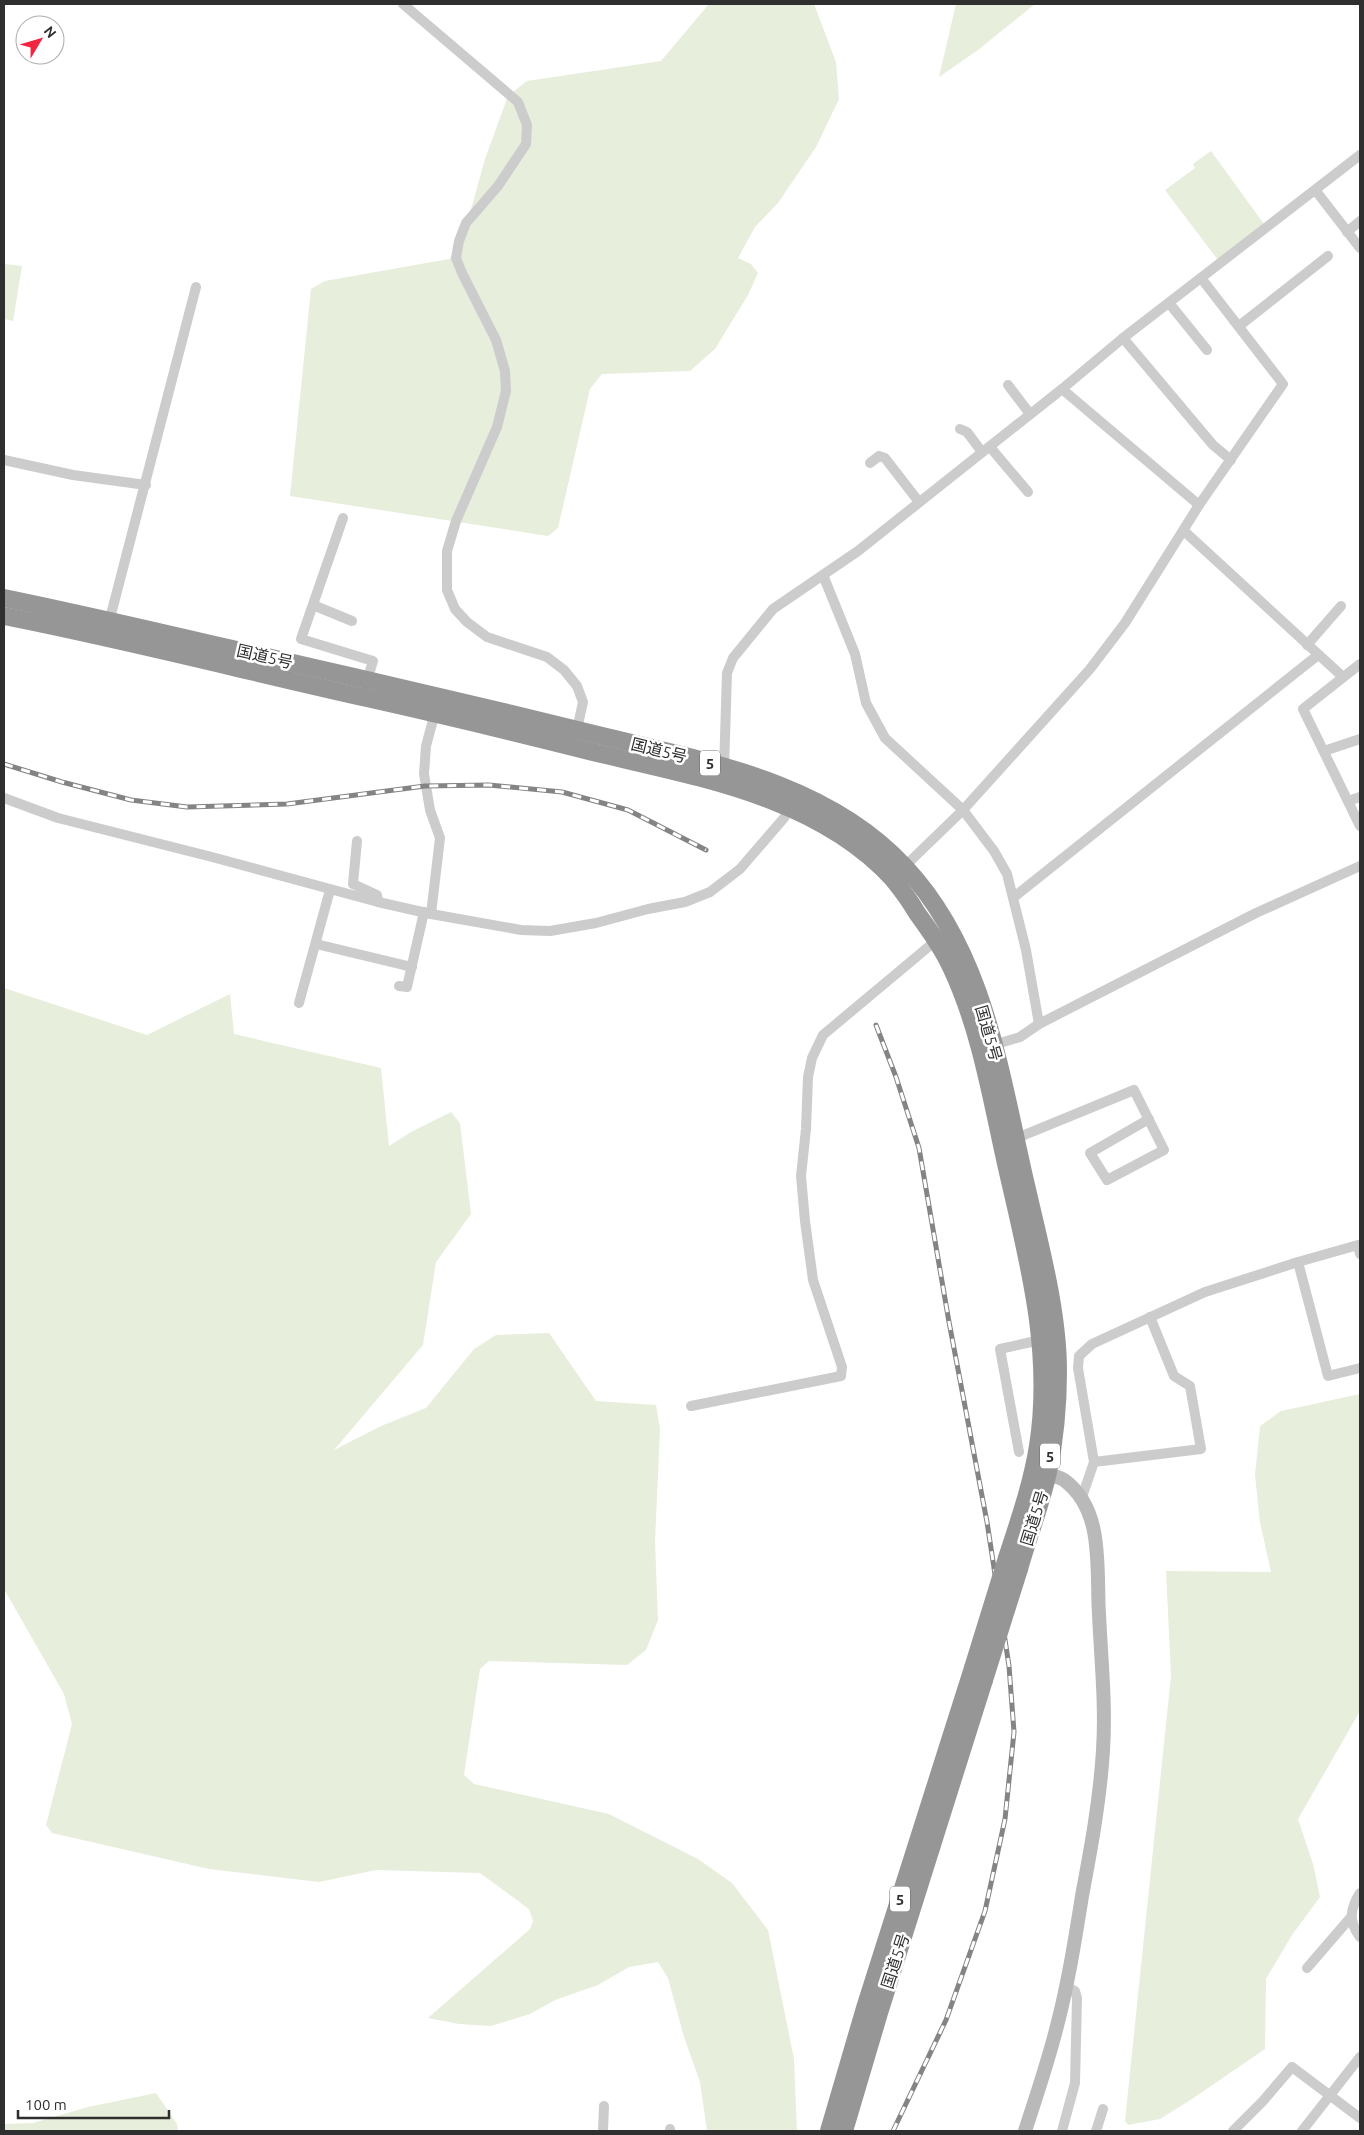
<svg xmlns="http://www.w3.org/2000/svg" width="1364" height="2135" font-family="Ubuntu,'Noto Sans JP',sans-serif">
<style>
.green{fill:#e7eedc}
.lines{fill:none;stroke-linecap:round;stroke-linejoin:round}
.street{stroke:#ccc;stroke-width:10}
.secondary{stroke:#b9b9b9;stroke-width:14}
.highway{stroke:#969696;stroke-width:18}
.rail-casing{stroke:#848484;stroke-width:5}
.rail{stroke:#fff;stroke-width:3;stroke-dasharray:9;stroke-linecap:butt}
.highway-bridge{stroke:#969696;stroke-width:18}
.labels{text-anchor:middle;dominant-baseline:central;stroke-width:5;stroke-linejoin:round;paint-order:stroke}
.shield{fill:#fff;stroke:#6d6d6d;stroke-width:1}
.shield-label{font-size:15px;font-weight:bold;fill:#2f2f2f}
.street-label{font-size:16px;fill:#2f2f2f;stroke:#fff}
</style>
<rect width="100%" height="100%" fill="#fff"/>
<g class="green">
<polygon points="709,4 814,4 836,62 839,99 816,147 778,203 755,227 738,258 751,264 758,273 748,295 715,349 690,371 602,374 590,389 558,528 548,536 290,496 311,289 325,281 449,259 459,252 485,159 508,96 527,81 661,61"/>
<polygon points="956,4 1035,4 978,50 939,77"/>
<polygon points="1211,151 1264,224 1218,260 1165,190 1195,168 1193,164"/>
<polygon points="4,264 22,266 13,321 4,319"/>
<polygon points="4,988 147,1035 230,994 234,1034 381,1068 389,1146 411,1132 451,1112 460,1123 471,1214 436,1262 423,1345 334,1450 381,1426 426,1408 474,1349 496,1335 549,1333 596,1401 656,1405 660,1429 655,1542 658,1620 646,1650 627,1665 489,1661 480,1669 464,1775 474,1784 609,1814 698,1859 732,1883 768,1930 794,2059 797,2131 707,2131 700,2082 684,2037 668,1978 658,1962 629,1967 598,1985 555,2000 530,2014 491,2026 459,2024 428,2018 530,1929 533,1921 529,1909 480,1873 376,1870 319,1882 209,1869 52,1833 46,1825 72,1724 64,1694 4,1589"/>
<polygon points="1360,1394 1360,1711 1298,1819 1313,1864 1320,1897 1292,1935 1266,1979 1265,2049 1192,2099 1160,2119 1128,2125 1125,2121 1171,1676 1166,1571 1271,1572 1260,1522 1255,1475 1260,1426 1281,1411"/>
<polygon points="156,2093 177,2124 178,2131 4,2131 4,2124 33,2123 88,2107"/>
</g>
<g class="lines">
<g class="street">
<polyline points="403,4 518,102 527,125 526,144 498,186 466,223 459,241 456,258 462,273 496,340 505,371 506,391 497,427 456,521 447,551 447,590 455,609 467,622 487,637 547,657 564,670 577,686 583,702 576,734"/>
<polyline points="1316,191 1360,248"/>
<polyline points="1347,232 1360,221"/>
<polyline points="1169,303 1207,350"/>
<polyline points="1239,326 1328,256"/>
<polyline points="1123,338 1213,445 1231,460"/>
<polyline points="1008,385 1030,414"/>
<polyline points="1062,389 1199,505"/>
<polyline points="960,429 967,432 982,452"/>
<polyline points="990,447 1028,492"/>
<polyline points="4,460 73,475 146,485"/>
<polyline points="870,463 879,456 885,458 919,502"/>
<polyline points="343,518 301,639 373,661 366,684"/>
<polyline points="1184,531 1343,677"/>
<polyline points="823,575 855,654 866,703 885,738 963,810 994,851 1007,874 1026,950 1039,1024"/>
<polyline points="313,605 352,621"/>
<polyline points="108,626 196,287"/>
<polyline points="1307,645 1341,606"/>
<polyline points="1360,664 1303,709 1360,826"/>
<polyline points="1324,751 1360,739"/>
<polyline points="724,770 727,673 733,658 773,609 858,551 1062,389 1123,338 1360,155"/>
<polyline points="4,798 58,818 212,857 378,902 431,914 521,930 550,931 596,923 648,909 685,902 710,892 740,869 784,818 790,808"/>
<polyline points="1348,801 1360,797"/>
<polyline points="357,841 353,884 377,895 378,902"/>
<polyline points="902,869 963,810 1090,669 1125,623 1199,505 1283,384 1201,278"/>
<polyline points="1014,897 1318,655"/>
<polyline points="431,914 440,838 430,810 424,774 426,746 436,709"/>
<polyline points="316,944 412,967"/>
<polyline points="399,986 407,987 424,912"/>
<polyline points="299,1003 330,890"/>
<polyline points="990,1046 1020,1037 1039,1024 1256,913 1360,866"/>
<polyline points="1012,1140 1134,1090 1164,1150 1107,1180 1090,1153 1149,1119"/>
<polyline points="1298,1262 1328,1376 1360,1368"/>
<polyline points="691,1406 841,1376 842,1367 813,1280 805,1221 801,1176 806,1129 808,1077 812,1058 823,1035 939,938"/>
<polyline points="1019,1452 1000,1349 1045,1339"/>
<polyline points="1094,1462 1201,1449 1190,1386 1174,1376 1150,1317"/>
<polyline points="1081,1500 1094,1462 1078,1368 1079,1356 1092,1344 1205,1292 1298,1262 1358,1245 1360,1254"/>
<path d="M1360 1893C1350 1909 1348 1921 1360 1937"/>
<polyline points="1307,1968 1351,1917"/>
<polyline points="670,2129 670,2131"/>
<polyline points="603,2131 604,2106"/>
<polyline points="1062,2131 1075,2083 1077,1998 1075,1991 1066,1986"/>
<polyline points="1096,2131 1103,2109"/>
<polyline points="1233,2131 1263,2101 1292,2067 1360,2118"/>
<polyline points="1302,2131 1360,2057"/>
</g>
<path class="secondary" d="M1025 2131C1036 2097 1048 2062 1057 2026 1068 1984 1075 1940 1082 1896 1091 1848 1100 1800 1103 1750 1106 1705 1101 1659 1099 1614 1096 1570 1105 1510 1064 1480 1058 1476 1046 1474 1039 1472"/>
<g class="highway">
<path d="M4 598C126 623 246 653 367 680 445 698 521 716 598 735 705 761 827 782 905 867 980 947 998 1059 1021 1163 1035 1228 1058 1304 1058 1371 1058 1404 1055 1439 1048 1472 1041 1505 1028 1537 1019 1569"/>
<path d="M4 616C126 640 246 671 367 698 443 715 518 733 593 752 696 777 817 796 893 879 902 890 910 901 917 913 930 931 943 949 952 969 981 1031 992 1102 1007 1168 1028 1260 1053 1351 1038 1446 1032 1484 1019 1521 1007 1558"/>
<polyline points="829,2131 865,2008 973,1668"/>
<polyline points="844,2131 879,2013 984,1680"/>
</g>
<defs>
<g id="rail">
<polyline points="4,764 62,782 131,800 187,807 287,804 425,786 489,785 562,792 628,810 706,850"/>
<polyline points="876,1025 896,1077 919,1148 949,1322 987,1522 1009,1666 1014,1732 1005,1819 985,1911 946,2020 893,2131"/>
</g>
</defs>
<use href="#rail" class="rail-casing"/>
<use href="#rail" class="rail"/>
<g class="highway-bridge">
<polyline points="973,1668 1007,1558"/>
<polyline points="984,1680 1019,1569"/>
</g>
</g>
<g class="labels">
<g class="shield">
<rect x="700" y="750.5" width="20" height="25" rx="4"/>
<rect x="1040" y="1443.5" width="20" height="25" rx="4"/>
<rect x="890" y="1886.5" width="20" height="25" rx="4"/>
</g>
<g class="shield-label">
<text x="710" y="763">5</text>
<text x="1050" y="1456">5</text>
<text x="900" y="1899">5</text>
</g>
<g class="street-label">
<text transform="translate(265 656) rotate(13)">国道5号</text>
<text transform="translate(659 750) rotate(14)">国道5号</text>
<text transform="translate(989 1033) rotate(74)">国道5号</text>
<text transform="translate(1034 1518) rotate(-73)">国道5号</text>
<text transform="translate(895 1961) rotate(-72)">国道5号</text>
</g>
</g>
<rect width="1364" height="2135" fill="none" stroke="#2f2f2f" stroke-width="10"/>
<g transform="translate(40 40) rotate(52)"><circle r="24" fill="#ffffff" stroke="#acacac"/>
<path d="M0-4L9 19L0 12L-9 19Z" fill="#f32541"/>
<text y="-8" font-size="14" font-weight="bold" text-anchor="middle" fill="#2f2f2f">N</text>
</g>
<path d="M18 2110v8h151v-8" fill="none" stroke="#2f2f2f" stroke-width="2.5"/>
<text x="25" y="2110" font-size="15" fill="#2f2f2f" stroke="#ffffff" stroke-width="4" paint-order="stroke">100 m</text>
</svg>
